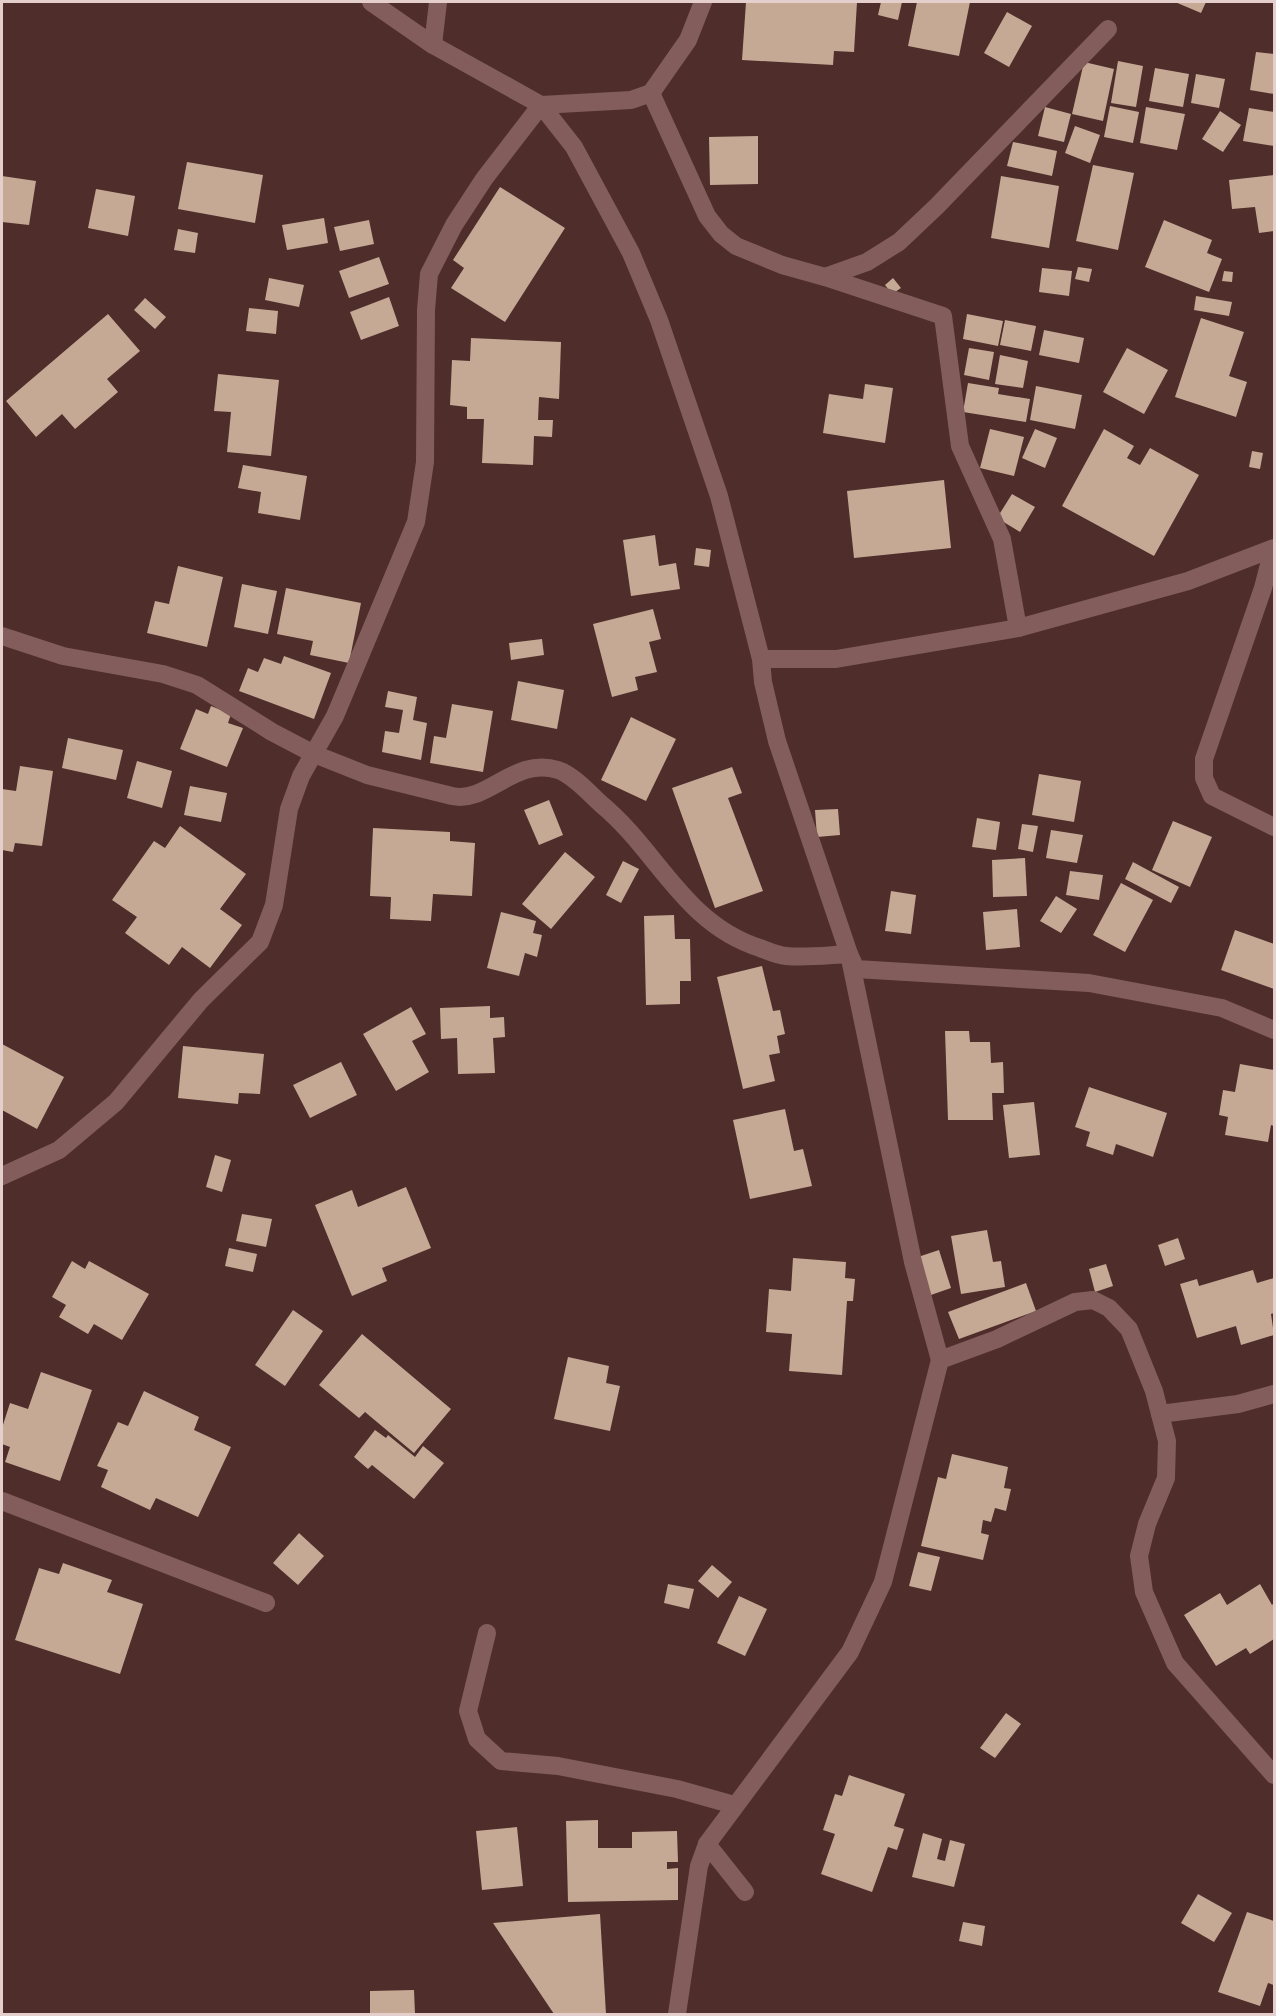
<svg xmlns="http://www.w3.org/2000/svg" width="1276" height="2016" font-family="Quicksand,sans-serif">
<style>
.building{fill:#c5a995}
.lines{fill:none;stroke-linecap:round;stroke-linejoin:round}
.minor{stroke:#825d5b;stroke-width:18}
</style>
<rect width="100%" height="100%" fill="#4e2d2b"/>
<g class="building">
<polygon points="746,2 857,2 854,52 834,51 833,65 742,60"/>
<polygon points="881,2 902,2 898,20 878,15"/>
<polygon points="917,2 970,2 959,56 908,46"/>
<polygon points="1175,2 1206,2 1201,13"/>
<polygon points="1007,12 1032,26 1009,67 984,53"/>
<polygon points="1256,52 1274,54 1274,94 1250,90"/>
<polygon points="1118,61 1143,66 1136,107 1111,103"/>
<polygon points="1084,62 1114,69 1103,121 1072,114"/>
<polygon points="1155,68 1189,74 1183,107 1149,101"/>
<polygon points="1196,74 1225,79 1219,108 1191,103"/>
<polygon points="1110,106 1139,112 1133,143 1104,137"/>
<polygon points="1045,107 1071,114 1064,142 1038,136"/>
<polygon points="1146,107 1185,114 1177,150 1140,143"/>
<polygon points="1249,108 1274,112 1274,146 1243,141"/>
<polygon points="1220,111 1241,125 1223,152 1202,139"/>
<polygon points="1075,126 1100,135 1090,163 1065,153"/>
<polygon points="758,136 758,184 710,185 709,137"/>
<polygon points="1013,142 1057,151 1052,176 1007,166"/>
<polygon points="187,162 263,175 255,223 178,209"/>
<polygon points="1093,165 1134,173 1118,250 1076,241"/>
<polygon points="1274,175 1274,231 1259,233 1255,207 1232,209 1229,180"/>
<polygon points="2,176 36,181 29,225 2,222"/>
<polygon points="1001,176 1059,186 1049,248 991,238"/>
<polygon points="500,187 565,228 505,322 451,288 464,268 453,260"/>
<polygon points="96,189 135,196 128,236 88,228"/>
<polygon points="324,218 328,243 287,250 282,225"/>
<polygon points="369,220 374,244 340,251 334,227"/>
<polygon points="1164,220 1212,240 1207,253 1222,259 1209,292 1145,267"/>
<polygon points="178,229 198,233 195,253 174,250"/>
<polygon points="379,257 389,284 349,298 339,271"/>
<polygon points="1078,267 1092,269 1089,282 1075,279"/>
<polygon points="1042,268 1072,271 1069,296 1039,292"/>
<polygon points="1224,271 1233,272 1232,282 1222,281"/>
<polygon points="269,278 304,285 299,307 265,300"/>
<polygon points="893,278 901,288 892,294 885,285"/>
<polygon points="1196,296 1232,302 1229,316 1194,310"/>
<polygon points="389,297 399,326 361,340 350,312"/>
<polygon points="145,298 166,317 155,329 134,310"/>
<polygon points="249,308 278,311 276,334 246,331"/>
<polygon points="108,314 140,351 107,379 118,392 75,429 62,414 36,437 6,401"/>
<polygon points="967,314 1003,321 998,346 963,339"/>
<polygon points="1201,318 1244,332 1229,376 1247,382 1236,417 1175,397"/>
<polygon points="1005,320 1036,326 1031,351 1000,345"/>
<polygon points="1044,330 1084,338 1079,363 1039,355"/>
<polygon points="471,338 561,342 559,399 539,397 538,420 553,420 552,437 534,436 533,465 482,463 484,419 467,419 467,407 450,405 452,360 470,361"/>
<polygon points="969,348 994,352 989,380 964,375"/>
<polygon points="1127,348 1168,370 1144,414 1103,392"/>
<polygon points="1000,355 1028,361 1023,388 995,384"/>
<polygon points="218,374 279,380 271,456 227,452 231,412 214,411"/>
<polygon points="968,383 999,388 998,394 1030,399 1026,422 963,412"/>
<polygon points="865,384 893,388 885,443 823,433 829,394 863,399"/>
<polygon points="1036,386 1082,395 1075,429 1030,420"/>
<polygon points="990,429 1024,437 1014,476 980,468"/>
<polygon points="1035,429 1057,438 1045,468 1022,458"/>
<polygon points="1104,429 1134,446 1127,458 1140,465 1150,448 1199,475 1154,556 1062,506"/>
<polygon points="1252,451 1263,453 1260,469 1249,467"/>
<polygon points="243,465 307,476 300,520 258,513 261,492 238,488"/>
<polygon points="944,480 951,548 854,558 847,491"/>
<polygon points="1012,494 1035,507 1020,532 997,518"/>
<polygon points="655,535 659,566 676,563 680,589 631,596 623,540"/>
<polygon points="696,548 711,550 709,567 694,565"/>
<polygon points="178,566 223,577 207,647 147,633 155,601 169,604"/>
<polygon points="242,584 277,591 268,634 234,627"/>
<polygon points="286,588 361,603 349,663 310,655 313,641 277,634"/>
<polygon points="653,609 661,639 649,642 657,672 635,677 638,690 612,697 593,624"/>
<polygon points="542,639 544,655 511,660 509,643"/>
<polygon points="284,656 331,673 314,719 239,691 248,668 258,672 264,658 281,664"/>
<polygon points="518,681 564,690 557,729 511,720"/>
<polygon points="388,691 417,697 413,720 427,723 421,760 382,752 385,731 399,733 403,710 385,707"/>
<polygon points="452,704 493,711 483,772 430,763 434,736 446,738"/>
<polygon points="211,706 231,714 228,723 243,728 227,767 180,749 196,709 208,714"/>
<polygon points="631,717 676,739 646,801 601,780"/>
<polygon points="68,738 123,750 116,780 62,768"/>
<polygon points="137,761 172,771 162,808 127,798"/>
<polygon points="20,766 53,771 42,846 15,843 13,852 2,850 2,789 16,791"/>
<polygon points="732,767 742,793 728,798 763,891 715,908 672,788"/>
<polygon points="1039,774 1081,781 1074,822 1032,815"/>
<polygon points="190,786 227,793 221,822 184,815"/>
<polygon points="549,800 563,835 539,845 524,810"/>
<polygon points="838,809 840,835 817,837 815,810"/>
<polygon points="977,818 1000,822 996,850 972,847"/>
<polygon points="1173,821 1212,837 1190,887 1152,870"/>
<polygon points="1022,824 1038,826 1033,852 1018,849"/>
<polygon points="180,826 246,874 220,909 242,925 210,968 182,947 169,965 125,933 137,917 112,900 154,841 165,848"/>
<polygon points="373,828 450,832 450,841 475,843 472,896 433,894 431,921 390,919 391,897 370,896"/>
<polygon points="1051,830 1083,835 1077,863 1046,858"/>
<polygon points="565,852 595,877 551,929 522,904"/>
<polygon points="1025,858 1027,896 993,897 992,860"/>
<polygon points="623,861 639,869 621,903 606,895"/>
<polygon points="1133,862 1179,887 1171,903 1125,879"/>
<polygon points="1070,871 1103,875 1099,900 1066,895"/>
<polygon points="1121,883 1153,900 1125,952 1093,935"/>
<polygon points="891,891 916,895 911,934 885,931"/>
<polygon points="1056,896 1077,909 1061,933 1040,921"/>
<polygon points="1017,909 1020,947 986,950 983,912"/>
<polygon points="501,912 536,921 533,933 542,935 537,957 525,953 519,976 487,968"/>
<polygon points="674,915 675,939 690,939 691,981 680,981 680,1004 646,1005 644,916"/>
<polygon points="1235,930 1274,944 1274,989 1221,970"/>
<polygon points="762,966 773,1011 780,1010 785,1034 777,1036 780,1053 769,1055 775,1081 743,1089 717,977"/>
<polygon points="490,1006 490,1018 504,1017 505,1037 493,1038 495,1073 458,1074 457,1038 441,1039 440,1008"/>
<polygon points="411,1007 426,1034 412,1041 429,1072 396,1091 363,1034"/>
<polygon points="945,1031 969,1031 970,1042 990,1042 991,1063 1003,1062 1004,1093 992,1093 993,1120 948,1120"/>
<polygon points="2,1044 64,1077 37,1129 2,1110"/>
<polygon points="183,1046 264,1054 260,1094 239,1093 238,1104 178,1098"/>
<polygon points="341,1062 357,1095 310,1118 293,1085"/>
<polygon points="1240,1064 1274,1070 1274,1126 1271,1125 1268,1142 1225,1135 1228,1117 1219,1115 1223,1090 1235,1092"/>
<polygon points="1089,1087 1167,1113 1153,1157 1116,1144 1113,1155 1086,1146 1090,1132 1075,1127"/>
<polygon points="1034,1102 1040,1155 1009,1158 1003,1105"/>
<polygon points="785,1109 794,1151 803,1149 812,1186 750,1199 733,1120"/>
<polygon points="215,1155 231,1160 222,1192 206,1187"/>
<polygon points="406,1187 431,1248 382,1268 387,1281 352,1296 315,1205 352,1190 358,1207"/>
<polygon points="242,1214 272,1219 266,1247 236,1241"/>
<polygon points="987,1230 993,1262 1001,1261 1005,1287 961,1294 951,1236"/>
<polygon points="1178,1238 1185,1259 1165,1266 1158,1245"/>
<polygon points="229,1248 257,1254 253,1272 225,1266"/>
<polygon points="939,1250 951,1288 928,1296 915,1258"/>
<polygon points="793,1258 846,1262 845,1278 855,1279 853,1301 847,1301 842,1375 789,1371 792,1334 766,1332 769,1289 791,1291"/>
<polygon points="72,1261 85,1269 89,1261 149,1294 122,1340 94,1324 88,1334 59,1317 66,1305 52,1297"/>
<polygon points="1106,1264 1113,1286 1095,1292 1089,1269"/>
<polygon points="1253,1270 1257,1283 1274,1278 1274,1313 1271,1314 1274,1335 1241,1345 1236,1326 1197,1338 1180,1284 1197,1279 1199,1286"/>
<polygon points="1026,1283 1036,1311 959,1339 948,1312"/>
<polygon points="293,1310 323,1331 285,1386 255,1365"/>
<polygon points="362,1334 451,1409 414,1453 365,1412 359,1418 319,1385"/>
<polygon points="568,1357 609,1366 606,1383 620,1386 610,1431 554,1419"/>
<polygon points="41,1372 92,1390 60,1481 5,1462 10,1447 2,1444 2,1428 10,1403 28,1409"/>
<polygon points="144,1391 199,1417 194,1430 231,1447 198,1517 156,1498 150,1510 101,1487 108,1470 97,1466 118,1422 128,1426"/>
<polygon points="375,1430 386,1438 388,1435 415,1457 423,1446 444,1463 414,1499 372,1465 368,1469 354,1457"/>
<polygon points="952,1454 1008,1467 1004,1488 1011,1489 1006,1511 995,1508 991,1522 983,1520 981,1533 989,1535 983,1560 921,1546 938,1477 946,1479"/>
<polygon points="299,1533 324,1556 298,1585 273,1563"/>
<polygon points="918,1552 940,1557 931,1591 909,1586"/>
<polygon points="63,1563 112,1580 107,1592 143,1604 120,1674 15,1640 39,1568 59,1574"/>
<polygon points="712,1565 732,1582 718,1598 698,1581"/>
<polygon points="668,1584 694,1589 689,1609 664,1603"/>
<polygon points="1260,1584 1272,1605 1274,1603 1274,1639 1250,1654 1246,1648 1216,1666 1184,1615 1220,1593 1227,1605"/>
<polygon points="739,1596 767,1609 745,1656 717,1643"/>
<polygon points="1006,1713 1021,1724 995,1758 980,1748"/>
<polygon points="849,1775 905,1794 894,1826 904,1829 897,1850 888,1847 872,1892 821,1874 835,1834 823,1830 835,1794 842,1796"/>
<polygon points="598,1820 598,1848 632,1848 632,1832 677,1831 678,1862 667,1862 667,1869 678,1868 678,1900 568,1902 566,1821"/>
<polygon points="517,1827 523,1886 482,1890 476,1831"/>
<polygon points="923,1833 942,1839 937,1859 945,1861 950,1840 965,1844 954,1887 912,1877"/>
<polygon points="1198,1894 1232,1913 1214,1942 1181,1923"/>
<polygon points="1247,1912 1274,1921 1274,1985 1268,1983 1260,2006 1218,1992"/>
<polygon points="600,1914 606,2014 554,2014 493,1923"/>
<polygon points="963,1922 985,1926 982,1946 959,1941"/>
<polygon points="414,1990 415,2014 370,2014 370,1991"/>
</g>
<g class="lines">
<g class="minor">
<polyline points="371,2 433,45 541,105 574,147 631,253 659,320 719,496 761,659 763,682 777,741 849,954 913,1262 940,1360 997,1339 1075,1302 1093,1300 1109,1308 1129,1329 1154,1391 1167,1441 1166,1478 1147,1524 1139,1556 1144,1592 1175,1663 1274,1775"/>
<polyline points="433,45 438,2"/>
<polyline points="651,93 707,216 721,234 736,246 782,265 825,277 867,262 899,242 937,206 1108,29"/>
<polyline points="825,277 943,316 960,446 1002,539 1018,628"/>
<polyline points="1273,549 1263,588 1204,759 1204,778 1212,796 1274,827"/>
<path d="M2 636 63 656 163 674 197 685 272 732 314 754 367 775 452 796C488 804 514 756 558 770 573 775 589 793 601 804 658 851 684 924 760 948 768 951 777 955 786 956 806 958 829 955 849 954L856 969 1089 983 1222 1008 1274 1030"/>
<polyline points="761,659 836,659 1018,628 1188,581 1274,548"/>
<polyline points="2,1176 59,1150 116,1102 201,1000 260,942 274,905 289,809 301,776 335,716 416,522 425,462 426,310 429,274 454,225 484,179 541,105 631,100 651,93 688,40 703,2"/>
<polyline points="1160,1414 1238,1404 1274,1394"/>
<polyline points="2,1501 266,1603"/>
<polyline points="487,1633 468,1711 477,1739 501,1761 558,1766 677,1789 734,1805"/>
<polyline points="707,1844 745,1892"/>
<polyline points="677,2014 699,1866 707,1844 850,1652 883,1582 940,1360"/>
</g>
</g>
<rect width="1276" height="2016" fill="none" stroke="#e5cfcd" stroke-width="6"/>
</svg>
